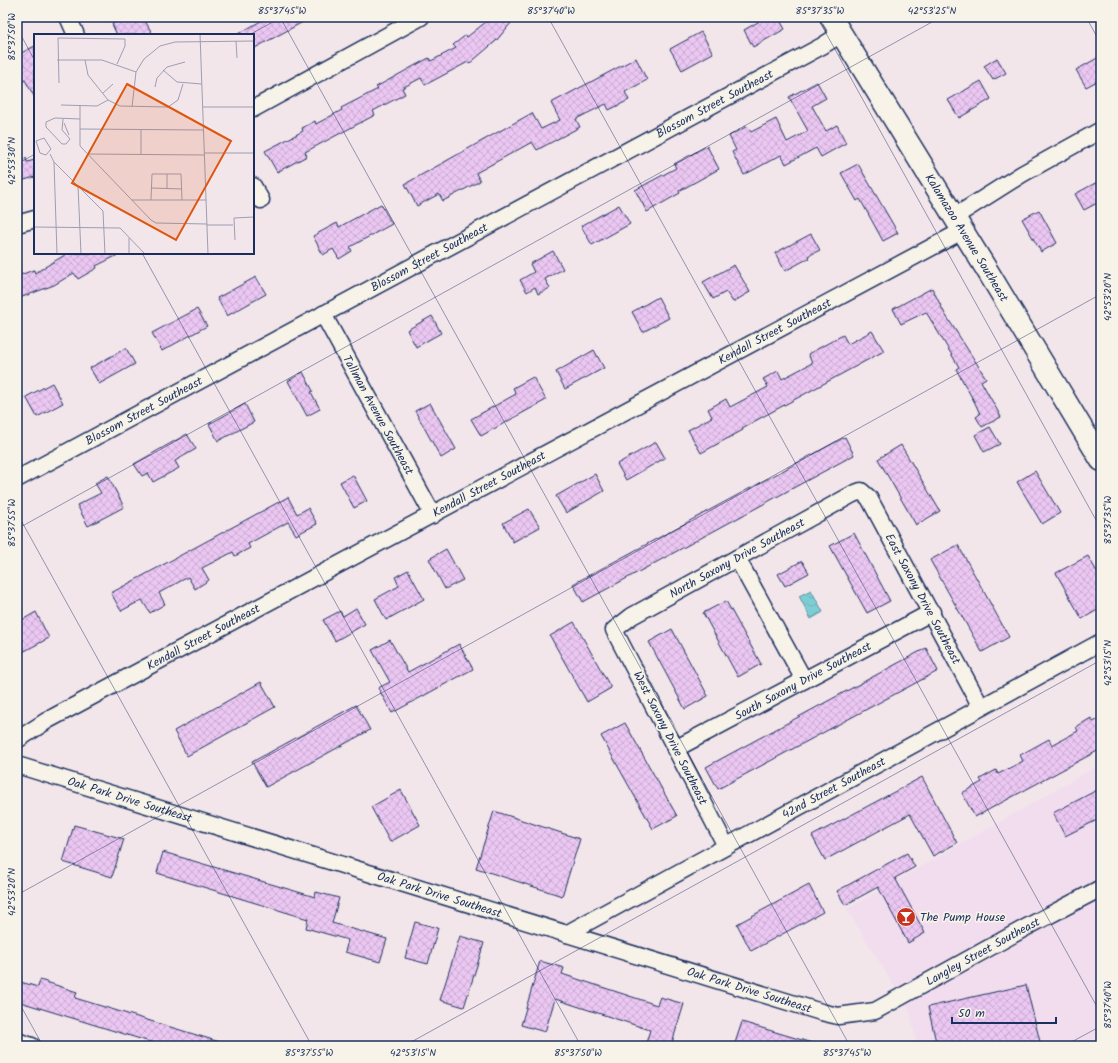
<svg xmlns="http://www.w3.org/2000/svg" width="1118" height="1063" font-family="Kalam,sans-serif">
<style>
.built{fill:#f1dded}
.water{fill:url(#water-waves);stroke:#568ea4}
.building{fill:url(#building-cross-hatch);stroke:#1b2f5e}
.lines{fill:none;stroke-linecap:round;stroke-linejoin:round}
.minor-casing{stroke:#1b2f5e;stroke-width:19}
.major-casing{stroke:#1b2f5e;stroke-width:24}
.minor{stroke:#f7f3e8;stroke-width:16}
.major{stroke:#f7f3e8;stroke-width:21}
.ticks{fill:none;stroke:#1b2f5e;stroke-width:1;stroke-opacity:0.45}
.labels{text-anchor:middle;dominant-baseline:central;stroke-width:3.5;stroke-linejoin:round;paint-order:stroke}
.street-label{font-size:12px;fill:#1b2f5e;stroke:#f7f3e8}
.poi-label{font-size:12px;fill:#1b2f5e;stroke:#f7f3e8;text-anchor:start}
.inset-road{fill:none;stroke:#9d9db3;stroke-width:1}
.view{fill:#de5710;fill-opacity:0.15;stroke:#de5710;stroke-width:2}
.inset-edge{fill:none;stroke:#1b2f5e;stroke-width:2}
.neatline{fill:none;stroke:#1b2f5e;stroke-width:1.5}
.ticks-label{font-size:10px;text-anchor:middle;fill:#1b2f5e}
</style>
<defs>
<pattern id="water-waves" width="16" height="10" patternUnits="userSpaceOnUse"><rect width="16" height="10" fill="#7dced3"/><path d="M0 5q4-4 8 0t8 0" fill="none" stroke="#6bb1b8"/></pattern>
<pattern id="building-cross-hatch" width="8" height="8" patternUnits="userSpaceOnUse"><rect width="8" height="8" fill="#ebc7f2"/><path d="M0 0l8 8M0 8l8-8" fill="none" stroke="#c9abd2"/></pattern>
</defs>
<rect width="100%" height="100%" fill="#f3e6eb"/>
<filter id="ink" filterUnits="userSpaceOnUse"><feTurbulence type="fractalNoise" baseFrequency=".025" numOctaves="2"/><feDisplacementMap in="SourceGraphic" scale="8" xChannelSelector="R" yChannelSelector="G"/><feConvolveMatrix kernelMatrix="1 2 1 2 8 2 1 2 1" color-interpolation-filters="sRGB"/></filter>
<g filter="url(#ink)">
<polygon class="built" points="1101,764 1101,1046 917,1046 910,1012 847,909"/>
<polygon class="water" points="811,590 823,612 811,619 799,596"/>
<g class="building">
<polygon points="126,17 143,17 153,35 117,35 112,24"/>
<polygon points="268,17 312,17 253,49 253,35 236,35"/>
<polygon points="492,17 516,17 496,41 469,64 468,62 425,85 421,78 402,88 405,94 373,111 375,115 305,152 307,156 277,172 265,151 303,131 302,128 315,121 316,124 342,110 341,108 378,89 376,87 414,66 429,58 431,61 456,48 453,45 466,35 467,37"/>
<polygon points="756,17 778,17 785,29 753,47 744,30 758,22"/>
<polygon points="701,32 713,53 682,70 670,49"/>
<polygon points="35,46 35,98 25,80 22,82 17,72 17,55"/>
<polygon points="1101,56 1101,79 1086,87 1076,70"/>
<polygon points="636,58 647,80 625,92 629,100 609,110 606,104 576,119 580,127 537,150 532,142 476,173 480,181 443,201 439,194 417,206 405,184 532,113 541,129 560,120 551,103"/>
<polygon points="997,58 1006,73 993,80 984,66"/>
<polygon points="981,81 991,99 959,118 948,100"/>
<polygon points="817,82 826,98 812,106 826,131 837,125 846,143 821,157 816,148 786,164 781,155 744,175 732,152 736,150 729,136 747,126 751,132 776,119 787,142 808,131 789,97"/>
<polygon points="707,146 719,169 679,191 680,193 647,212 635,190 676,168 674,164"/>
<polygon points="26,158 27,162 35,160 35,177 17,182 17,161"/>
<polygon points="858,164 898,233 883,241 860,199 857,201 841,173"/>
<polygon points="1101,180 1101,201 1084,210 1075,194"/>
<polygon points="381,204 392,224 350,247 352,251 339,259 333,249 323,255 313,236 337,223 339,227"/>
<polygon points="619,205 630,224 592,245 581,226"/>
<polygon points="1039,210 1057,243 1041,252 1022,219"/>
<polygon points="811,234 820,250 808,256 809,258 785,271 775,253"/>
<polygon points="553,251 563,269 545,279 550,288 538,294 535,287 527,292 520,280 534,272 530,264"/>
<polygon points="68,253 122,253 96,266 97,268 78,279 74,273 54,285 17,299 17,276 34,270 35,273"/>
<polygon points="734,265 750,292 733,302 726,292 713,299 703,282"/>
<polygon points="256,277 266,294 227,316 217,298"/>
<polygon points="932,288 945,314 986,378 981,381 1001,417 982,427 976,417 980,414 975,403 956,369 959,367 926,312 901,324 893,309"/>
<polygon points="658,297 669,318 643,332 632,312"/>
<polygon points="197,309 207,326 162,351 152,333"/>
<polygon points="432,316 441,333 416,347 407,330"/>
<polygon points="872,331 884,351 742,428 743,430 701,453 688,430 712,417 708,409 726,399 730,407 768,387 763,379 778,371 782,379 812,363 808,354 843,335 848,344"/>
<polygon points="126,348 135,364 99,384 90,368"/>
<polygon points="594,350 604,368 565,389 556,372"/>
<polygon points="303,372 313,391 311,392 320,409 307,416 288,381"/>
<polygon points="533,377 546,400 481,436 471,419 516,394 513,388"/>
<polygon points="52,383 63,403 37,417 26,397"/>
<polygon points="430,403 456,449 441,458 415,411"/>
<polygon points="245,404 254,422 218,441 209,424"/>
<polygon points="990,427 1000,444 984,452 975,435"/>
<polygon points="187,434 196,449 175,461 179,468 153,482 148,473 142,476 134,464"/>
<polygon points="845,437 854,455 583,602 573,584"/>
<polygon points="656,442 665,458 626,480 617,464"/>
<polygon points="901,445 940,511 916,525 878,459"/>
<polygon points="1035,471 1060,513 1042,524 1017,482"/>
<polygon points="595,474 604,491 566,513 556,496"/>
<polygon points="353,475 367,501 354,508 340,482"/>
<polygon points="108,476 124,507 88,526 77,505 101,493 95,483"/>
<polygon points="288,497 297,514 308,508 317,524 296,535 288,522 248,544 250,548 235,556 233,552 202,568 209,580 195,589 188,577 159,593 165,604 150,613 142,600 121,611 111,593"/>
<polygon points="529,509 540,527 513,542 503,523"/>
<polygon points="854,533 890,601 867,613 830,546"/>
<polygon points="958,545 1009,637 982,652 930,560"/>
<polygon points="446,549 463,580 445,589 429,559"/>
<polygon points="1088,556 1101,579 1101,608 1082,619 1056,573"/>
<polygon points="802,561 809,573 785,586 778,574"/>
<polygon points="408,570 424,599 386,620 375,599 399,586 395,577"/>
<polygon points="726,601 761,664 738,677 703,613"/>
<polygon points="356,608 365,624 335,641 323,620 340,611 343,616"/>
<polygon points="36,612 49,638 17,655 17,623"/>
<polygon points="574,622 611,688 587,702 550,636"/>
<polygon points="672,629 708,696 685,709 649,642"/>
<polygon points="390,640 408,672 459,644 473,669 392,713 378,688 390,682 372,650"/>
<polygon points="926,648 938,671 718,789 706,767"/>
<polygon points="261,682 275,707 187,756 174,731"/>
<polygon points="356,705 370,730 266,787 252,762"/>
<polygon points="1091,718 1093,722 1101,718 1101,749 975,817 962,793 982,782 980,779 996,770 998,774 1023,761 1020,755 1049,739 1052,745 1078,731 1076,727"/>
<polygon points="625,723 677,816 653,829 601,736"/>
<polygon points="922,777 957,843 933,856 910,814 825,860 812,836"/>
<polygon points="1101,788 1101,818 1065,836 1053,813"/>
<polygon points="401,790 420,825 390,842 371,807"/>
<polygon points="494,811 580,839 562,896 476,868"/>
<polygon points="74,825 124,839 112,877 63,862"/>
<polygon points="163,852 315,897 316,892 339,898 332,923 387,939 380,962 345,952 348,940 306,928 308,919 157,873"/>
<polygon points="907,853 915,867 895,878 925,933 908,943 878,887 845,905 837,891"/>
<polygon points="809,885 823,912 751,951 737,924"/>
<polygon points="415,922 438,928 428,964 405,958"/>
<polygon points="460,936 484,943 464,1007 440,1000"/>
<polygon points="540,961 564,968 562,974 657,1005 660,997 684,1004 671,1046 645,1046 650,1030 555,999 545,1032 521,1025"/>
<polygon points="40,980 77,992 75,998 223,1043 222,1046 163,1046 17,1001 17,981 38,987"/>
<polygon points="1026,985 1041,1046 937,1046 928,1007"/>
<polygon points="742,1022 812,1043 811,1046 734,1046"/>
</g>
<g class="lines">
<defs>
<g id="minor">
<polyline points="68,17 76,35"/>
<polyline points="253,109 421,17"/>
<polyline points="253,186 261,200"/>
<polyline points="954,217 1022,174 1101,130"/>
<polyline points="17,224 35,219"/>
<path id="s1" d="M323 314 433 515"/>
<path id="s2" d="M17 479 822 46 841 34"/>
<polyline points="737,558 804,680"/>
<path id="s3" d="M17 740 48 720 962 231"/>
<path id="s4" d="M675 749 932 612"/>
<path id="s5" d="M17 765 821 1012 838 1016 875 1011 1023 929 1101 888"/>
<path id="s6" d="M726 846 614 630 632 616 853 494 861 491 869 498 981 707"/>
<path id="s7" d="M566 934 1101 642"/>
<polyline points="17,1041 32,1046"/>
</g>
<g id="major">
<path id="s8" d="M831 17 990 275 1101 460"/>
</g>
</defs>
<use href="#minor" class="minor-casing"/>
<use href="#major" class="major-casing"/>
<use href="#minor" class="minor"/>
<use href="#major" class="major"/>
</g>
</g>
<path class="ticks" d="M280 17 850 1046M548 17 1101 1014M817 17 1101 529M1086 17 1101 44M17 28 35 61M249 35 282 17M17 164 35 154M142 253 581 1046M17 513 312 1046M17 529 941 17M17 895 1101 294M17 999 43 1046M404 1046 1101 660M1064 1046 1101 1026"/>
<defs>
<symbol id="bar-disc" viewBox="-11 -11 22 22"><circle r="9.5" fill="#c8321e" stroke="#f7f3e8"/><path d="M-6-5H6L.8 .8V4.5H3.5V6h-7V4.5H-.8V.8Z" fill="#fff"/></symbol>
</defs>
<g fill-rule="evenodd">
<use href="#bar-disc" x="895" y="906" width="22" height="22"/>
</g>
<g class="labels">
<g class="street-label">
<text stroke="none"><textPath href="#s2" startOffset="792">Blossom Street Southeast</textPath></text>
<text stroke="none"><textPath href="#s8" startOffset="259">Kalamazoo Avenue Southeast</textPath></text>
<text stroke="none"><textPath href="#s2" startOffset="468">Blossom Street Southeast</textPath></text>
<text stroke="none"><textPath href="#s3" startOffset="861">Kendall Street Southeast</textPath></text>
<text stroke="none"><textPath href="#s2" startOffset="144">Blossom Street Southeast</textPath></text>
<text stroke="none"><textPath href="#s1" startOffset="115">Tallman Avenue Southeast</textPath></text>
<text stroke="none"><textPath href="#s3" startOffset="537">Kendall Street Southeast</textPath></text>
<text stroke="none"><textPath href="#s6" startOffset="386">North Saxony Drive Southeast</textPath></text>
<text stroke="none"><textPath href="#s6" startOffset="652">East Saxony Drive Southeast</textPath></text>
<text stroke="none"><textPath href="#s3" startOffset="213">Kendall Street Southeast</textPath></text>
<text stroke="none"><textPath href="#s4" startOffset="145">South Saxony Drive Southeast</textPath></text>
<text transform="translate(670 738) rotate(63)">West Saxony Drive Southeast</text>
<text stroke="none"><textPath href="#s7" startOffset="305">42nd Street Southeast</textPath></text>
<text stroke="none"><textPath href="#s5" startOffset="118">Oak Park Drive Southeast</textPath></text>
<text stroke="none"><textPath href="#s5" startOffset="442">Oak Park Drive Southeast</textPath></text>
<text stroke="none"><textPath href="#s5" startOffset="1019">Langley Street Southeast</textPath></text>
<text stroke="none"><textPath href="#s5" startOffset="766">Oak Park Drive Southeast</textPath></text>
</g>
<g class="poi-label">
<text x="920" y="917">The Pump House</text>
</g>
</g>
<g transform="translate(34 34)">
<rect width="220" height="220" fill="#f3e6eb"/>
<path class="inset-road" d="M166 0 174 220M202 7 203 24M23 26H68L102 38M51 26 54 41 74 66 86 72 134 73 144 66 149 50M129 36 143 48 168 50M25 49 24 4 91 5V12L83 30M121 53 123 44 133 33 151 28M69 59 79 50M27 71 63 72 74 66M46 72V112L117 186 122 189 173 190M98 73 102 38 110 25 126 12 141 8 220 7M169 73H220M29 85 28 96 36 105M30 89 35 101M46 95 169 96M10 104 17 115 12 121 6 119 2 107ZM36 105 32 110H28L12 93V88L21 84 46 85M170 119H220M16 120 20 128 69 177 71 220M54 120 170 121M107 120V96M20 128 23 220M44 152 47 220M117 154 148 155M133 154V140M98 166H172M117 166 118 140H147L148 166M173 191H199M0 193 86 194 111 220M95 204V220M201 206 200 184 220 183"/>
<path class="view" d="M93 50 197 107 142 206 38 149Z"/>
<rect width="220" height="220" class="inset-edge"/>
</g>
<rect width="1118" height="1063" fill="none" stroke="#f7f3e8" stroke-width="44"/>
<path d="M952 1017v6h104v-6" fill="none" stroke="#1b2f5e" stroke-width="2"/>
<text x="958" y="1017" font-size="12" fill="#1b2f5e" stroke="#f7f3e8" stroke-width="3" paint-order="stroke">50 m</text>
<rect x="22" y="22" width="1074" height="1019" class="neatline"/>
<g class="ticks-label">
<text x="282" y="14">85°37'45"W</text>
<text x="551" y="14">85°37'40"W</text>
<text x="820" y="14">85°37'35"W</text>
<text x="932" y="14">42°53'25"N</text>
<text transform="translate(11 37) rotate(-90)" y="4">85°37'50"W</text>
<text transform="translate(11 161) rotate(-90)" y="4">42°53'30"N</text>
<text transform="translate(1107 297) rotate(-90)" y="4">42°53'20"N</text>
<text transform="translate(1107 520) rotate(-90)" y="4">85°37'35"W</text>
<text transform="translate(11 523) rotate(-90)" y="4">85°37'55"W</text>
<text transform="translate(1107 663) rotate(-90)" y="4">42°53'15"N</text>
<text transform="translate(11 892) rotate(-90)" y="4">42°53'20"N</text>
<text transform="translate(1107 1005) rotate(-90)" y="4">85°37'40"W</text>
<text x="309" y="1056">85°37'55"W</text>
<text x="413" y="1056">42°53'15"N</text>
<text x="578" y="1056">85°37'50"W</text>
<text x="847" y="1056">85°37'45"W</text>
</g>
</svg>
